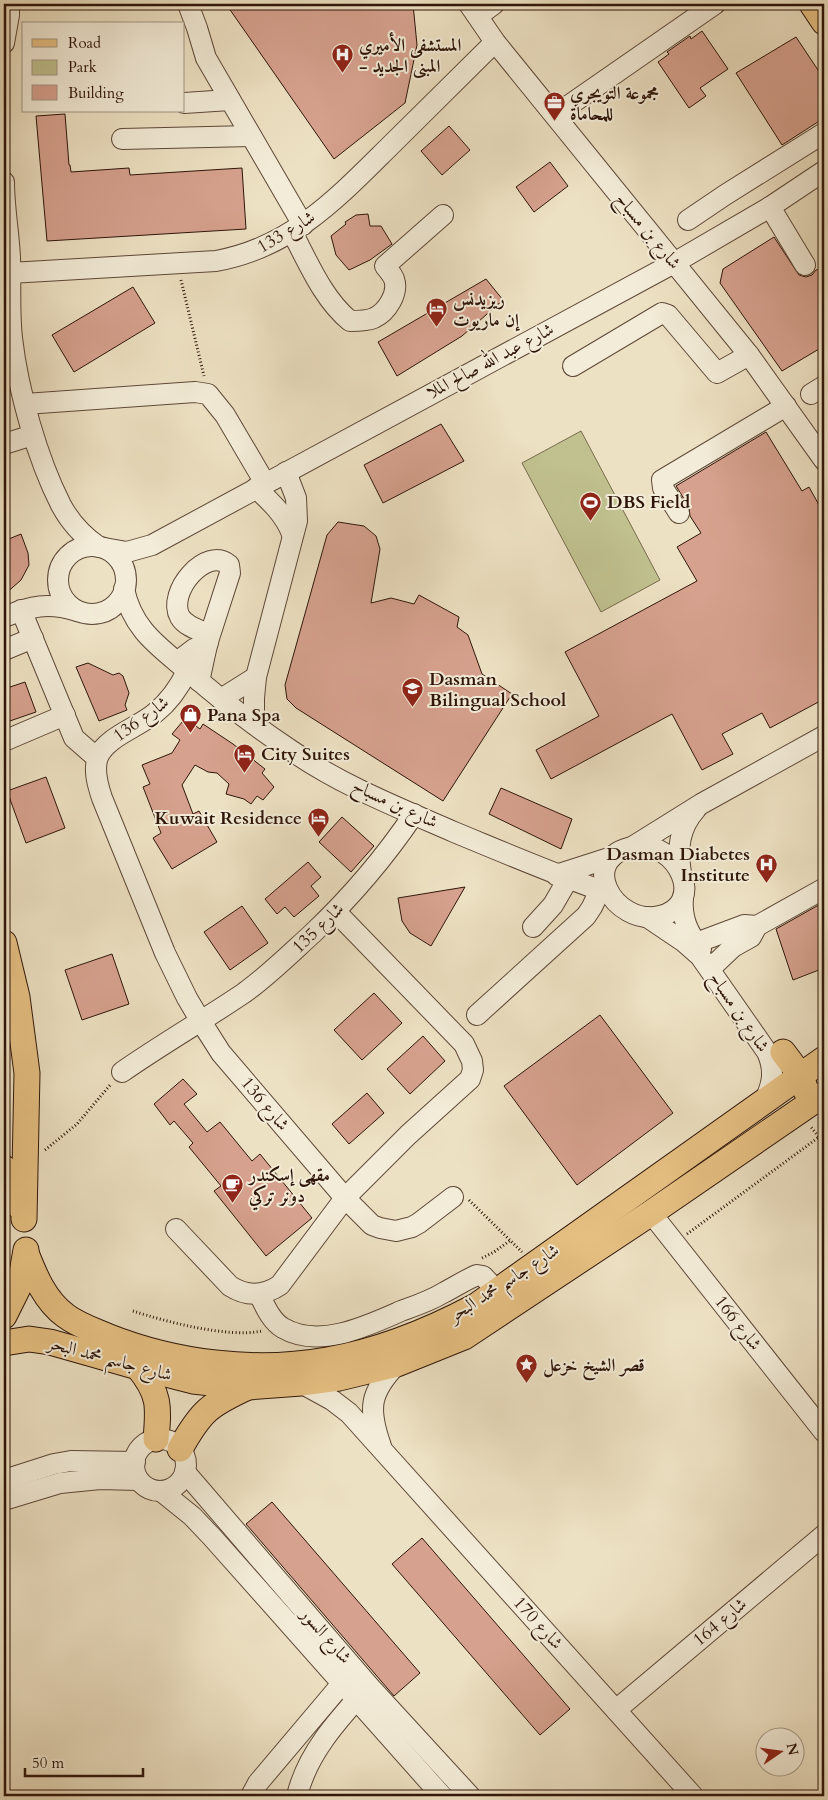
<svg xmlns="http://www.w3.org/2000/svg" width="828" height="1800" font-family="Cardo,Amiri,serif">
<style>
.green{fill:#c0c18f;stroke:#776b4c}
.building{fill:#d6a18e;stroke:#2e1509}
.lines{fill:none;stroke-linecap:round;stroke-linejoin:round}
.minor-casing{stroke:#5e4838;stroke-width:22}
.major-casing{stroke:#2e1509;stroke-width:27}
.path{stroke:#2e1509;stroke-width:3;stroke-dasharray:1 2.5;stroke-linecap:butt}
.minor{stroke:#f3ecd8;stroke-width:20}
.major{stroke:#e6c082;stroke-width:25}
.labels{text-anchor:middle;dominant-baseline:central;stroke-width:4;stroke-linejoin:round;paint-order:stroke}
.poi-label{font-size:18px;font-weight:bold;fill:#2e1509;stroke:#f3ecd8;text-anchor:start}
.street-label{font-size:18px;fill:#2e1509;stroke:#f3ecd8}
</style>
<rect width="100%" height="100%" fill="#ede1c3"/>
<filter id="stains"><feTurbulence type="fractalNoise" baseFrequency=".004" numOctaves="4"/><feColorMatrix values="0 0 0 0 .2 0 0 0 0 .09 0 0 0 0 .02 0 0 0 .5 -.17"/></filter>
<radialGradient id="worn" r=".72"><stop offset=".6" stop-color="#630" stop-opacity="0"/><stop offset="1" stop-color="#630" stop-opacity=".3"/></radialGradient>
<polygon class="green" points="581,431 660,580 601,612 522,463"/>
<g class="building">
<polygon points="226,4 413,4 417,45 405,103 334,159"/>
<polygon points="702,31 728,69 700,88 706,96 689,108 658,62 669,54 667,52 690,36 691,39"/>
<polygon points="796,37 824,79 824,118 782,145 736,73"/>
<polygon points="65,114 69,165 70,165 71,172 129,168 130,175 242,168 246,229 47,241 36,116"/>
<polygon points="449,126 470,150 442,175 421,151"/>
<polygon points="550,162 568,186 534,212 516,187"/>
<polygon points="368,214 370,226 381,226 392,244 370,260 349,270 336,255 331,236 346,224 345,222 356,215"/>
<polygon points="774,237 799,275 806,277 812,275 816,270 824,268 824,346 782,371 720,283 723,269"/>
<polygon points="486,279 503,300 462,336 397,376 378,342"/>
<polygon points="133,287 155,323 74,372 52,335"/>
<polygon points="441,424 464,461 383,503 364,465"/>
<polygon points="766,432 802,491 809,487 824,514 824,699 770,728 762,713 722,734 733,754 702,770 672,714 551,779 536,750 599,716 565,652 697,581 677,547 701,533 690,516 689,507 676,486"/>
<polygon points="338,522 364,526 376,536 380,549 371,603 391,598 414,604 419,595 459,617 457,627 468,635 482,674 512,694 443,801 296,708 287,699 285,685 327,535"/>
<polygon points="21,534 28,553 29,565 21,580 4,595 4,541"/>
<polygon points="88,663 113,675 119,673 123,676 129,693 125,705 127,710 99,721 76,667"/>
<polygon points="25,682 36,712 4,723 4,689"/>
<polygon points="183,721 190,726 192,723 200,729 203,724 233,744 265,769 262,773 274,787 263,800 257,796 251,804 244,799 226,794 229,784 217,773 208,772 195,765 182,785 193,814 199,811 217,842 172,869 153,838 161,833 143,787 150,784 142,765 172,753 180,740 172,734"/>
<polygon points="46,777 65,828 26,843 7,791"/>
<polygon points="501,788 572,819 561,849 489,814"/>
<polygon points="342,817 374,846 351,872 319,842"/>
<polygon points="308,862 321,877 311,886 319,896 294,917 285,907 277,914 265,899"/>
<polygon points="465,887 431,946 410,933 402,921 398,898"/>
<polygon points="824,902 824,968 793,980 776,929"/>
<polygon points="242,906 268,943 230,970 204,932"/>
<polygon points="112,954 129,1004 82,1020 65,970"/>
<polygon points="374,993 402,1023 362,1060 334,1030"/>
<polygon points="600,1015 673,1113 577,1185 504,1086"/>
<polygon points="423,1036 445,1061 410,1094 387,1069"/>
<polygon points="183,1079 197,1094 184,1104 207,1132 220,1122 252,1161 260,1154 312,1218 266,1256 214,1191 221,1186 189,1147 193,1143 174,1121 170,1125 154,1104"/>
<polygon points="367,1093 384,1113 349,1144 332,1124"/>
<polygon points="272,1502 420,1673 394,1696 246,1524"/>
<polygon points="422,1538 570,1709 540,1735 392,1564"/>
</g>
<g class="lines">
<defs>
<g id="minor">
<polyline points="188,4 197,28 206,58 303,225"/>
<polyline points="469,4 495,42 749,355 824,460"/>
<polyline points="478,16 494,4"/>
<polyline points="4,43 9,15 9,4"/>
<polyline points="184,103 230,100"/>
<polyline points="555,115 715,4"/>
<polyline points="122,139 251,136"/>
<path d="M4 182C4 208 9 233 10 258 11 284 9 311 12 338 18 390 37 458 61 505 70 522 83 536 99 547"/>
<polyline points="770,207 805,265"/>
<polyline points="688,220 725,195 824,133"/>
<path d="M292 232C308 262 323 299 350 321 358 321 367 321 374 318 387 312 399 293 394 279 392 274 388 270 385 266L443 215"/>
<path d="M10 273 216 261C294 247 341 194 394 142 428 108 462 75 495 42"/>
<polyline points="573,366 662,313 668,315 717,373 749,355"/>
<polyline points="811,394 824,386"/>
<polyline points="25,404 195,392 208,394 225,415 265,483"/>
<polyline points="4,444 33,435"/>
<path d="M256 488C271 502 285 515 292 534"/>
<polyline points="679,513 663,488 662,480 786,406"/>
<circle cx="92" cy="580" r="34"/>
<polyline points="104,548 127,552 152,545 674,263 770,207 824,171"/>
<path d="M124 589C133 631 160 647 190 673 222 701 256 727 292 751 341 785 399 808 454 832 505 853 556 875 608 893"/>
<polyline points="21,610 74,738 97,758"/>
<path d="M4 617C31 606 48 602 77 611"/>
<polyline points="4,650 33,638"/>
<polyline points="177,662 194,649 208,642"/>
<path d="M187 671C179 688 170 701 155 713 139 727 106 737 98 757 93 770 98 786 102 798L165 953 187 998 200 1020 221 1053 345 1198 372 1225 380 1228 396 1231 412 1227 419 1223 453 1197"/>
<path d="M199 681C203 666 205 650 210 635L230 573 229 565C207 545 166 592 180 617 186 627 200 630 210 635"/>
<polyline points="221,699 256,677"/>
<polyline points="254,724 254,698 256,677 297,521 296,498 286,472"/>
<polyline points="4,741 65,715"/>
<path d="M636 846C677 841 708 904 660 916 614 927 574 857 636 846Z"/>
<polyline points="632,847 701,804 824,736"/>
<path d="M681 873C677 848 679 828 696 809"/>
<polyline points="556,875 612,857"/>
<path d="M683 897C681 918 688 933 701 949"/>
<path d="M647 917 684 942 700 956 767 1052C776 1072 772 1086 763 1104"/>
<polyline points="533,927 553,905 568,879"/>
<polyline points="696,943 744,925 757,926"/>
<polyline points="714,965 733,947 751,937 757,926 823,889"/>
<polyline points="477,1015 586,916 592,907 600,890"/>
<path d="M122 1072C162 1044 204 1020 244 993 269 975 290 954 313 933 353 895 383 860 414 814"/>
<polyline points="651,1213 824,1432"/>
<path d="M176 1229 230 1286C247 1297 264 1296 280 1285L345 1198 408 1135 470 1079 473 1070 472 1061 464 1044 336 912"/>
<path d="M259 1294C265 1306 271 1321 283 1328 319 1349 367 1326 401 1311 415 1306 430 1301 443 1293 455 1287 465 1280 477 1275L483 1276 497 1291"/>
<polyline points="301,1383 332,1400 349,1413 693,1796"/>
<circle cx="160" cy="1465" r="26"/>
<path d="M381 1446C368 1409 369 1393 397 1364"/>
<polyline points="185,1472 369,1686 470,1796"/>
<polyline points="4,1480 54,1464 71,1461 135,1462"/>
<polyline points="161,1491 192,1516 212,1537 442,1796"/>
<polyline points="4,1500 60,1483 100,1479 138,1480"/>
<polyline points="616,1710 824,1535"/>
<polyline points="251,1796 258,1783 350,1674"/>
<path d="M297 1796C307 1754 337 1721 365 1690"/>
</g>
<g id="major">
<polyline points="812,4 824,22"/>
<polyline points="4,943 17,997 27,1073 24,1219"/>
<polyline points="783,1052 801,1076 806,1091"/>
<polyline points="4,1168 10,1179 19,1206"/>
<path d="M26 1253C35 1276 45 1301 66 1316 78 1325 93 1330 107 1336 175 1363 254 1373 327 1360 380 1351 429 1331 476 1306L824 1059"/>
<polyline points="4,1316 20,1284 26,1250"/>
<polyline points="4,1343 29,1339 50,1342 138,1367 193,1381 248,1387 301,1383 339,1378 397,1364 464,1337 651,1213 824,1094"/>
<path d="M138 1367C160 1394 159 1406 156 1439"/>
<path d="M180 1449C201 1411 209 1405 248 1387"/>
</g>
</defs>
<use href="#minor" class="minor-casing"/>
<use href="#major" class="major-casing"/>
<g class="path">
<polyline points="181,280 204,376"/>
<polyline points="45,1150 77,1124 111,1084"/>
<polyline points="469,1200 522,1252"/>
<polyline points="687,1234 819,1137 811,1127"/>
<polyline points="482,1258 494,1252 511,1240"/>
<path d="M133 1311C167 1322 227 1338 262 1331"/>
</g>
<use href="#minor" class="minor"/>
<use href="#major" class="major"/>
</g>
<defs>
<symbol id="hospital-pin" viewBox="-11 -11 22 30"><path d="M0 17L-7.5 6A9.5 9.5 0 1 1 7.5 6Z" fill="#8f2418" stroke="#f3ecd8"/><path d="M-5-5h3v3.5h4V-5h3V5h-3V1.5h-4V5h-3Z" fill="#fff"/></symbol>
<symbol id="office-pin" viewBox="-11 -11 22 30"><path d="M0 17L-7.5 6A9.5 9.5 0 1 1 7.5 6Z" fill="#8f2418" stroke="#f3ecd8"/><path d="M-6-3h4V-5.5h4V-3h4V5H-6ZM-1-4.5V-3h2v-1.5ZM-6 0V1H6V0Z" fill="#fff"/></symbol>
<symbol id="hotel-pin" viewBox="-11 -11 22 30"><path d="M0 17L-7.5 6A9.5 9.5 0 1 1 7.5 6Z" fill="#8f2418" stroke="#f3ecd8"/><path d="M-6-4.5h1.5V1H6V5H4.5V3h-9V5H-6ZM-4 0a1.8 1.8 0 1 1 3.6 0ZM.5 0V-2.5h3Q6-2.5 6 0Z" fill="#fff"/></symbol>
<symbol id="stadium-pin" viewBox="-11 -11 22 30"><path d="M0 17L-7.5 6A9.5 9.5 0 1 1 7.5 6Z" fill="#8f2418" stroke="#f3ecd8"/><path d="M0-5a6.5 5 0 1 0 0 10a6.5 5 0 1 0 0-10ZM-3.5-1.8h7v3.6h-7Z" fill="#fff"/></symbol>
<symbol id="school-pin" viewBox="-11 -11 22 30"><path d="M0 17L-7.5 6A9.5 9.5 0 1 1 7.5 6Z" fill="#8f2418" stroke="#f3ecd8"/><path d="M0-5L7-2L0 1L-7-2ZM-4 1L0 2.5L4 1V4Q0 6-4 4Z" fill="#fff"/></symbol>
<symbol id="shop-pin" viewBox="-11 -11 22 30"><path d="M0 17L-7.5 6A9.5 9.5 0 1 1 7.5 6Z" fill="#8f2418" stroke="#f3ecd8"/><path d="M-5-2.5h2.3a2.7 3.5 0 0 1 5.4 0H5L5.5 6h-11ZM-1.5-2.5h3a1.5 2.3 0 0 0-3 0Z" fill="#fff"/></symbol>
<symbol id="cafe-pin" viewBox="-11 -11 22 30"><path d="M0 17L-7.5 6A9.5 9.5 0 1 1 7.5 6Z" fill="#8f2418" stroke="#f3ecd8"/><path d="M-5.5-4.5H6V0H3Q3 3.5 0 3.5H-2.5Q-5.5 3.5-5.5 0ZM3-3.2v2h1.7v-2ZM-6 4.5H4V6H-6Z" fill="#fff"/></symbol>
<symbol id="sight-pin" viewBox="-11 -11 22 30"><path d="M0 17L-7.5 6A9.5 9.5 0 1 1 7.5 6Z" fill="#8f2418" stroke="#f3ecd8"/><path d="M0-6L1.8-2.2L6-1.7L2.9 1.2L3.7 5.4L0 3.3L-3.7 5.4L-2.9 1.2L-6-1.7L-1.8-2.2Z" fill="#fff"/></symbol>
</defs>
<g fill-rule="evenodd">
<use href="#hospital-pin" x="330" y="42" width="25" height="34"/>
<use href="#office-pin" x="542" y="90" width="25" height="34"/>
<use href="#hotel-pin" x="424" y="296" width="25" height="34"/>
<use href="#stadium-pin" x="578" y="490" width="25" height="34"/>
<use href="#school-pin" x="400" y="676" width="25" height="34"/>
<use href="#shop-pin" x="178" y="702" width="25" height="34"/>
<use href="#hotel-pin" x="232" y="742" width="25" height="34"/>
<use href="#hotel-pin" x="306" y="806" width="25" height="34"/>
<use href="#hospital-pin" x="754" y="852" width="25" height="34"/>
<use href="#cafe-pin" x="220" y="1172" width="25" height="34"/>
<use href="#sight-pin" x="514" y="1352" width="25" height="34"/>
</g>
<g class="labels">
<g class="poi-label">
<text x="359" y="45">المستشفى الأميري<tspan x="359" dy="21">- المبنى الجديد</tspan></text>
<text x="570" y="93">مجموعة التويجري<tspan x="570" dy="21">للمحاماة</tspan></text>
<text x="453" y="299">ريزيدنس<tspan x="453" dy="21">إن ماريوت</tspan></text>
<text x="607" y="502">DBS Field</text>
<text x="429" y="679">Dasman<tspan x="429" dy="21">Bilingual School</tspan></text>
<text x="207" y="715">Pana Spa</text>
<text x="261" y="754">City Suites</text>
<text x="302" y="818" text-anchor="end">Kuwait Residence</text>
<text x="750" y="854" text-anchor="end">Dasman Diabetes<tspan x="750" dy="21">Institute</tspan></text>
<text x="249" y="1175">مقهى إسكندر<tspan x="249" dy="21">دونر تركي</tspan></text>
<text x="543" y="1365">قصر الشيخ خزعل</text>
</g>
<g class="street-label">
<text transform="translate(648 231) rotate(51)">شارع بن مسباح</text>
<text transform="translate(286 232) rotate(-31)">شارع 133</text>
<text transform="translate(490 361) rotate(-28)">شارع عبد الله صالح الملا</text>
<text transform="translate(141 719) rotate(-36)">شارع 136</text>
<text transform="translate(395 804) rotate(25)">شارع بن مسباح</text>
<text transform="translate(318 928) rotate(-44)">شارع 135</text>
<text transform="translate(739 1012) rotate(56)">شارع بن مسباح</text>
<text transform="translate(265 1104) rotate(50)">شارع 136</text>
<text transform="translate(504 1283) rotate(-33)">شارع جاسم محمد البحر</text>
<text transform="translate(738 1323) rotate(52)">شارع 166</text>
<text transform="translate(110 1359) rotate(15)">شارع جاسم محمد البحر</text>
<text transform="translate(720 1622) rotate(-40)">شارع 164</text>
<text transform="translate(538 1623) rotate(48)">شارع 170</text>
<text transform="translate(326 1636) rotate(49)">شارع السور</text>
</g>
</g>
<rect width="828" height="1800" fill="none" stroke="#ede1c3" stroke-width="20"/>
<rect x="5" y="5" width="818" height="1790" fill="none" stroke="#2e1509" stroke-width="2.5"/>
<rect x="10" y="10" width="808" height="1780" fill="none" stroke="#2e1509"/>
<rect x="22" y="22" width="162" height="90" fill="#f3ecd8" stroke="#a49685"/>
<rect x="32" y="39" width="25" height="8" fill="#e6c082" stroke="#a49685"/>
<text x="68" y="48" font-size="15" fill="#2e1509">Road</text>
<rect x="32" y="60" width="25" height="15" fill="#c0c18f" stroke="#a49685"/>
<text x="68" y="72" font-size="15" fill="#2e1509">Park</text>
<rect x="32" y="85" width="25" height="15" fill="#d6a18e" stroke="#a49685"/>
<text x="68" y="98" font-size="15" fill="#2e1509">Building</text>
<g transform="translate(780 1752) rotate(77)"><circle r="24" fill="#f3ecd8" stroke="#a49685"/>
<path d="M0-4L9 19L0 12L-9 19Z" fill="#8f2418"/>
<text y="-8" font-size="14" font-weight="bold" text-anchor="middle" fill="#2e1509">N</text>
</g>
<path d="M25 1768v8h118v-8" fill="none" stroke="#2e1509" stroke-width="2.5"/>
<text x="32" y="1768" font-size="15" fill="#2e1509" stroke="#f3ecd8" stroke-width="4" paint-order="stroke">50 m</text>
<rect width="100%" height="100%" filter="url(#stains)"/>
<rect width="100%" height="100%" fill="url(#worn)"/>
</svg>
